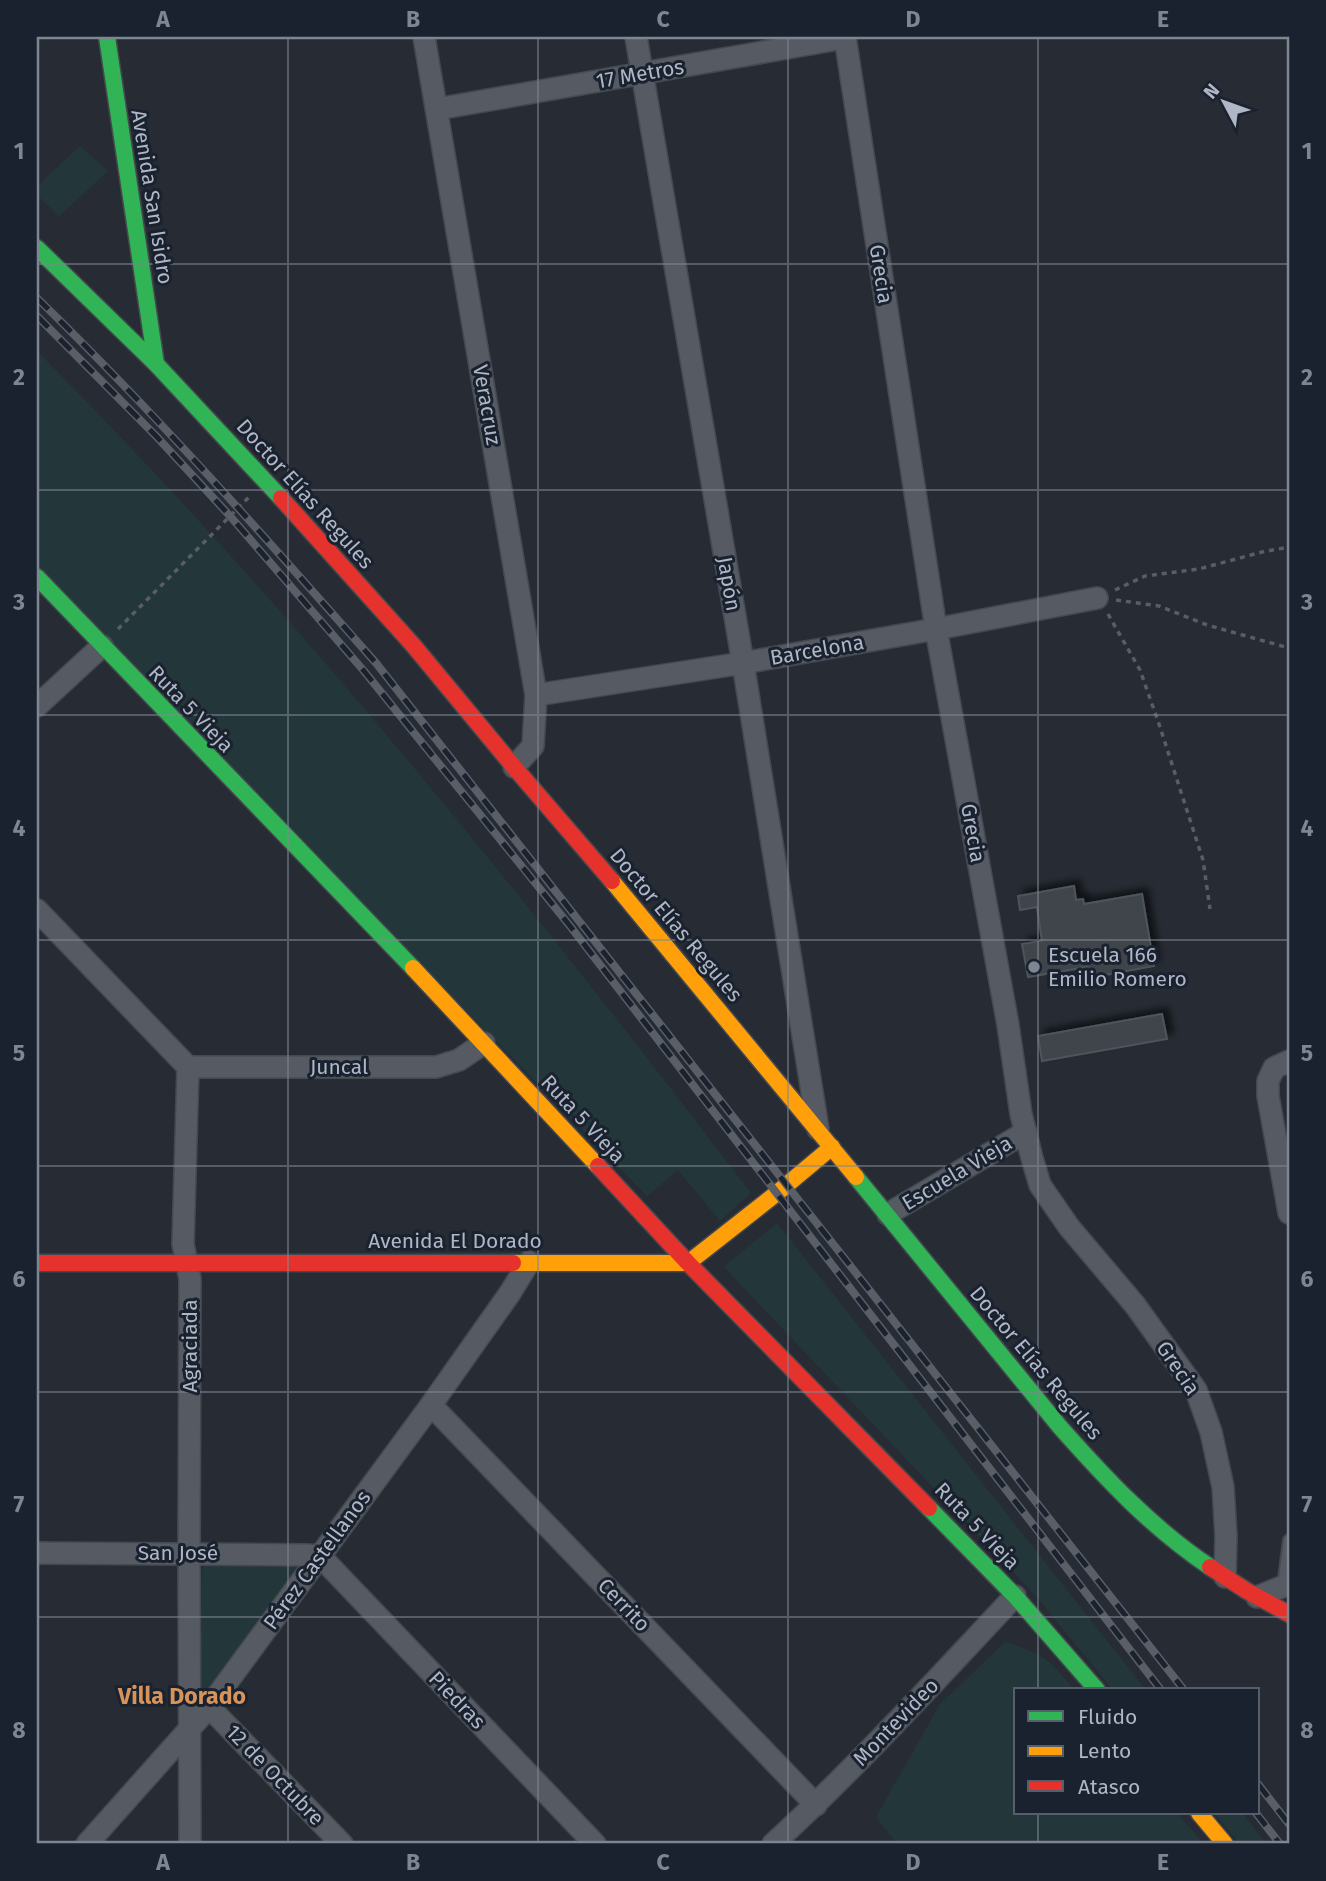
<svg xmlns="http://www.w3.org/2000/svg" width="1326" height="1881" font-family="'Fira Sans',sans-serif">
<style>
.green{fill:#23363a}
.building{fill:#3f444b;stroke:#4e545c;stroke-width:2;filter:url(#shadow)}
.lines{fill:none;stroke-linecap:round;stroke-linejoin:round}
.lane-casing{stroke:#44484f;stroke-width:14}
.street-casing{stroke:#44484f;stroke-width:24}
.fast-casing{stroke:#44484f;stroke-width:19}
.slow-casing{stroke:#44484f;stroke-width:19}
.jam-casing{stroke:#44484f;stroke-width:19}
.path{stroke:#595e66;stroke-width:3.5;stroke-dasharray:5 5;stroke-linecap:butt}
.lane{stroke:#565a62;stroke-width:10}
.street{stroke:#565a62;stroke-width:21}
.fast{stroke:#30b455;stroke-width:16}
.slow{stroke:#ff9f0a;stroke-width:16}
.jam{stroke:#e5322d;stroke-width:16}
.rail-casing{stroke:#5a5e66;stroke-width:8}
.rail{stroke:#1a222f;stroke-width:5;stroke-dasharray:16;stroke-linecap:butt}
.grid{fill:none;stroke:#7f8693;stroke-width:2;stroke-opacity:0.55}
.poi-dot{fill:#7f8693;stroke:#1a222f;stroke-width:2.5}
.labels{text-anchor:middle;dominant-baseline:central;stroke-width:6;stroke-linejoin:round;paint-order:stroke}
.street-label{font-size:21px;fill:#afb7c6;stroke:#1a222f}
.poi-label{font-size:21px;fill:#afb7c6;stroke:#1a222f;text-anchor:start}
.neighbourhood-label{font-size:23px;font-weight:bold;fill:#d7945a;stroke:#1a222f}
.neatline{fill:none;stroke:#7f8693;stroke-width:2.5}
.grid-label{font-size:23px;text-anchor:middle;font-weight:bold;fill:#7f8693}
</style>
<defs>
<filter id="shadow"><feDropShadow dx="6" dy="-6" stdDeviation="3.5" flood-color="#0009"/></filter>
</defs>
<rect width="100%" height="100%" fill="#272c34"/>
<g class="green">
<polygon points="80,146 108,171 59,216 37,195 37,186"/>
<path d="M37 351C297 612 528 901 751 1193L720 1221 678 1170 647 1196 37 570Z"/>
<polygon points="777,1223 1146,1690 1113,1690 1035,1595 724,1267"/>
<polygon points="206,1564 292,1564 297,1569 204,1695 200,1693 202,1570"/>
<path d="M1005 1642C1043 1653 1051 1661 1075 1690H1016V1813H1177L1204 1844H897L876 1817 940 1704Z"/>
<polygon points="1214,1813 1242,1813 1267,1844 1240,1844"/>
</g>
<g class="building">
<polygon points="1074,886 1076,900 1083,899 1084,904 1142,894 1154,966 1089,978 1087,967 1028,977 1022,944 1042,941 1037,907 1020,910 1018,896"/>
<polygon points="1162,1014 1167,1039 1042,1061 1038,1036"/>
</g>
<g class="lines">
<defs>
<polyline id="lane" points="1283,1586 1289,1540"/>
<g id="street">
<polyline points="424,37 536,695 533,746 514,767"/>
<polyline points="636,37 743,663 818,1129"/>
<polyline points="845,37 936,629 1008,1025 1021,1114 1032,1158 1040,1185 1069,1227 1135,1305 1196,1390 1211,1432 1223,1487 1226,1536 1225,1577"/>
<polyline points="437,109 844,38"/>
<polyline points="536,695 743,663 936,629 1097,598"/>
<polyline points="37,706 102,646"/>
<polyline points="37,910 188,1067 183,1244 190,1279 189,1553 190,1844"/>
<polyline points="1289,1061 1274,1068 1268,1081 1268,1096 1289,1213"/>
<polyline points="188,1067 436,1067 459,1060 484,1043"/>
<polyline points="888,1214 1026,1132"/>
<polyline points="431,1405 816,1805"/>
<polyline points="37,1553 307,1555 320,1556 595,1844"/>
<polyline points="1257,1597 1289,1584"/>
<polyline points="209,1707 342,1844"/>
<polyline points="87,1844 209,1707 431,1405 510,1293 529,1262"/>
<path d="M773 1844C858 1766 936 1680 1015 1596"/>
</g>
<g id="fast">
<polyline points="107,37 156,364"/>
<polyline points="37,248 156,364 281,498"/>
<polyline points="37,577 413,968"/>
<path d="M856 1177 1060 1427C1106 1479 1152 1528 1210 1567"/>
<polyline points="929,1508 1015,1596 1097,1690"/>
</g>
<g id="slow">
<polyline points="612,881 856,1177"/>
<polyline points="413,968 598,1166"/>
<polyline points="513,1263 688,1263 777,1193 832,1147"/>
<polyline points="1199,1813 1225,1844"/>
</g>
<g id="jam">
<polyline points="281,498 413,645 514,767 612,881"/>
<polyline points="598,1166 688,1263 929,1508"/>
<polyline points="37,1263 513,1263"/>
<polyline points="1210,1567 1247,1591 1289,1614"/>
</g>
</defs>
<use href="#lane" class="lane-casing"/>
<use href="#street" class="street-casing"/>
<use href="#fast" class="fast-casing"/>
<use href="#slow" class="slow-casing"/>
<use href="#jam" class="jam-casing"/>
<g class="path">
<polyline points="1115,590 1145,576 1199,569 1262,552 1289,547"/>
<polyline points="1116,600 1159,606 1207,625 1289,648"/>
<polyline points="1108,614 1140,670 1159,724 1203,860 1210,909"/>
<polyline points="118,629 250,496"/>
</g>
<use href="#lane" class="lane"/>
<use href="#street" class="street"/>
<use href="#fast" class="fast"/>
<use href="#slow" class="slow"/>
<use href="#jam" class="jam"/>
<defs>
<g id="rail">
<path d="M37 298C156 414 266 538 376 663L1184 1690"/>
<polyline points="37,316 156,436 230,516 364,671 570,926 1161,1690"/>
<polyline points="1258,1784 1289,1824"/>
<polyline points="1256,1813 1280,1844"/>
</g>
</defs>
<use href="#rail" class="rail-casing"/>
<use href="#rail" class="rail"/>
</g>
<path class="grid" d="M288 37V1844M538 37V1844M788 37V1844M1038 37V1690M37 264H1289M37 490H1289M37 715H1289M37 940H1289M37 1166H1289M37 1392H1289M37 1617H1289M1038 1813V1844"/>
<circle class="poi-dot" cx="1034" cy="967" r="7"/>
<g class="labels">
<g class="street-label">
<text transform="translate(640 74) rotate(-10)">17 Metros</text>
<text transform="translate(152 197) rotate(81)">Avenida San Isidro</text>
<text transform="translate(881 274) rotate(81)">Grecia</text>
<text transform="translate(487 405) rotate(80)">Veracruz</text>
<text transform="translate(305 494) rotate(48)">Doctor Elías Regules</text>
<text transform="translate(729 584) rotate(80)">Japón</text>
<text transform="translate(817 650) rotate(-10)">Barcelona</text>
<text transform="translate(191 709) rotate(46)">Ruta 5 Vieja</text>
<text transform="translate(973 833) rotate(80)">Grecia</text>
<text transform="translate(676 925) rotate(50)">Doctor Elías Regules</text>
<text x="339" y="1067">Juncal</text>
<text transform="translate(583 1119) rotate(47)">Ruta 5 Vieja</text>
<text transform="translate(957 1173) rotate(-31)">Escuela Vieja</text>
<text x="455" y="1241">Avenida El Dorado</text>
<text transform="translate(190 1346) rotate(-90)">Agraciada</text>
<text transform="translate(1036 1363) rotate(50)">Doctor Elías Regules</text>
<text transform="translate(1178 1368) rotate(56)">Grecia</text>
<text transform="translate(977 1526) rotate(46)">Ruta 5 Vieja</text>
<text x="178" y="1553">San José</text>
<text transform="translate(317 1560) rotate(-54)">Pérez Castellanos</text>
<text transform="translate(624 1605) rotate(46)">Cerrito</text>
<text transform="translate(457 1700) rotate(46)">Piedras</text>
<text transform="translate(896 1722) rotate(-46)">Montevideo</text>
<text transform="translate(275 1775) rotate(46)">12 de Octubre</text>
</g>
<g class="poi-label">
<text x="1048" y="955">Escuela 166<tspan x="1048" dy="24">Emilio Romero</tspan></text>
</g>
<g class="neighbourhood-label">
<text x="182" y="1696">Villa Dorado</text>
</g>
</g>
<rect width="1326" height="1881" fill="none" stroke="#1a222f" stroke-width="77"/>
<rect x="1014" y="1688" width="245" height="126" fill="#1a222f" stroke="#565e6b" stroke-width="2"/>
<rect x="1028" y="1711" width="35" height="10" fill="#30b455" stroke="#565e6b" stroke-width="2"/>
<text x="1078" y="1724" font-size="21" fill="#afb7c6">Fluido</text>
<rect x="1028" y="1746" width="35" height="10" fill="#ff9f0a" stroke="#565e6b" stroke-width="2"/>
<text x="1078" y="1758" font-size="21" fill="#afb7c6">Lento</text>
<rect x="1028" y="1781" width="35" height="10" fill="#e5322d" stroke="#565e6b" stroke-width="2"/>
<text x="1078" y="1794" font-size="21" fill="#afb7c6">Atasco</text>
<g transform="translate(1224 102) rotate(311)" stroke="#1a222f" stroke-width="5" paint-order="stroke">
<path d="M0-5L12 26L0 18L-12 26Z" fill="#afb7c6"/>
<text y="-10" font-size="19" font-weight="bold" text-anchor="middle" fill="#afb7c6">N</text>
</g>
<rect x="38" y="38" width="1250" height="1804" class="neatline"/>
<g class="grid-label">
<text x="163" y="27">A</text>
<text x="413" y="27">B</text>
<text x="663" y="27">C</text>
<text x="913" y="27">D</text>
<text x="1163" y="27">E</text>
<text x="19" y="159">1</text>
<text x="1307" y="159">1</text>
<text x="19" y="385">2</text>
<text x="1307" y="385">2</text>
<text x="19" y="610">3</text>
<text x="1307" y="610">3</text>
<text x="19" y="836">4</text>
<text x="1307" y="836">4</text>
<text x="19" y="1061">5</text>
<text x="1307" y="1061">5</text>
<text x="19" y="1287">6</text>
<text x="1307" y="1287">6</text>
<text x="19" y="1512">7</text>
<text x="1307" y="1512">7</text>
<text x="19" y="1738">8</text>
<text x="1307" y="1738">8</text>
<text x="163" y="1870">A</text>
<text x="413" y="1870">B</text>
<text x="663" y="1870">C</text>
<text x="913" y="1870">D</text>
<text x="1163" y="1870">E</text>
</g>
</svg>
